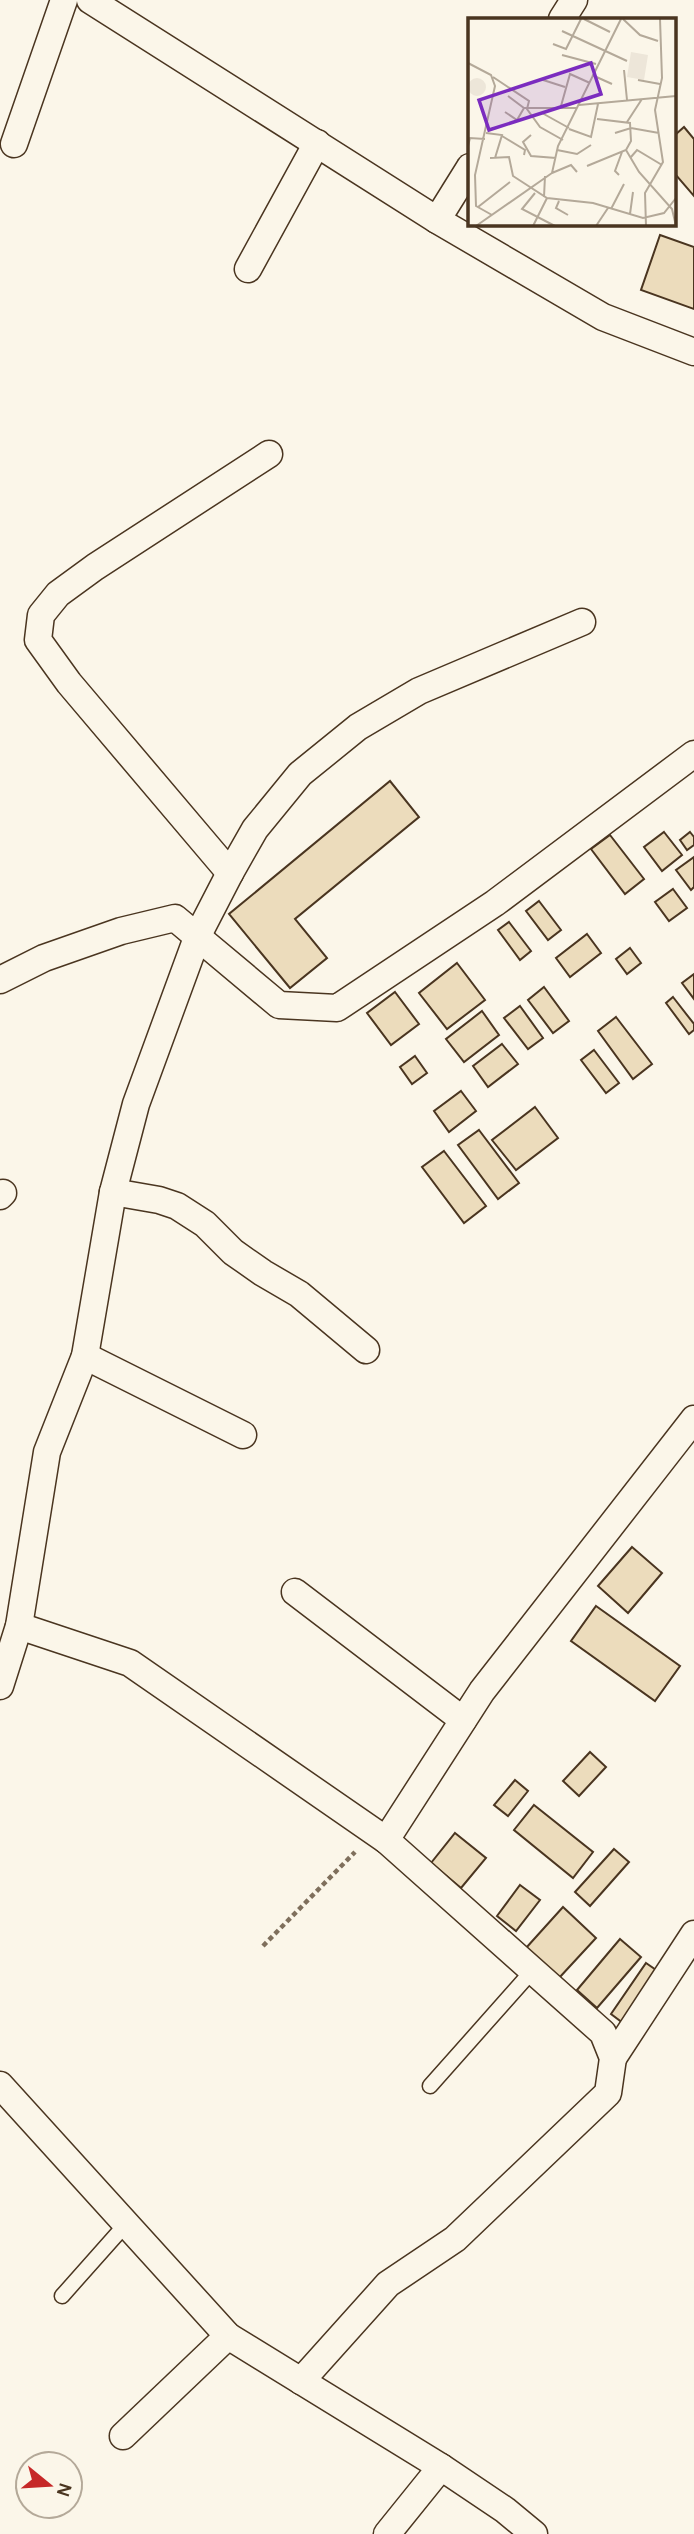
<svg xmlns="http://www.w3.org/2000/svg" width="694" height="2534" font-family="Karla,sans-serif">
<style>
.building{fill:#ecdcbc;stroke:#4a3520;stroke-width:2}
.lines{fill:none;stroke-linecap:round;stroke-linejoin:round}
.service-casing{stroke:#4a3520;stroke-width:17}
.minor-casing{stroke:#4a3520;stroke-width:29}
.path{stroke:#7f6f5c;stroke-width:4.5;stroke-dasharray:5 3.5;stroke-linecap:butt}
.service{stroke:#fbf6e9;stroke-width:14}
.minor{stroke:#fbf6e9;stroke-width:26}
.inset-road{fill:none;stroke:#b4a999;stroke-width:2}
.view{fill:#7b2cbf;fill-opacity:0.15;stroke:#7b2cbf;stroke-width:3.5}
.inset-edge{fill:none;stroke:#4a3520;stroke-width:3.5}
</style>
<rect width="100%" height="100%" fill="#fbf6e9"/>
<g class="building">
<polygon points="684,127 694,139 694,196 675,174 675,135"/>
<polygon points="660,235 694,247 694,309 641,290"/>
<polygon points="390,781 419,817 295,919 327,958 290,988 229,914"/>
<polygon points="664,832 682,855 662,871 644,847"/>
<polygon points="690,832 694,837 694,845 687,850 680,840"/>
<polygon points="610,835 644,879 625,894 591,849"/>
<polygon points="694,857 694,887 691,890 676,870"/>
<polygon points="673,889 687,908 669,921 655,902"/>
<polygon points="539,901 561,930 548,940 526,911"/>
<polygon points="509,922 531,951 520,960 498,930"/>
<polygon points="587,934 601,953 570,977 556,958"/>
<polygon points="630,948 641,963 627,974 616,959"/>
<polygon points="457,963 485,1000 447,1029 419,993"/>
<polygon points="694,974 694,999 682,983"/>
<polygon points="544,987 569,1021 553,1033 528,1000"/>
<polygon points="395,992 419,1024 391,1045 367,1013"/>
<polygon points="673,997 694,1024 694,1030 689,1034 666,1003"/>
<polygon points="520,1006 543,1038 528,1049 504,1018"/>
<polygon points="482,1011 499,1035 464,1062 446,1039"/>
<polygon points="616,1017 652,1064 633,1079 598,1031"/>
<polygon points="502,1044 518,1064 488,1087 473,1066"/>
<polygon points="594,1050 619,1083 606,1093 581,1060"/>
<polygon points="415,1056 427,1073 412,1084 400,1067"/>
<polygon points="461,1091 476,1111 449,1132 434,1111"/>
<polygon points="535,1107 558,1138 516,1170 492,1140"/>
<polygon points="479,1130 519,1183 498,1199 458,1145"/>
<polygon points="444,1151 486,1206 464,1223 422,1167"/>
<polygon points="632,1547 662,1573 628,1613 598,1586"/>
<polygon points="596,1606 680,1666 655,1701 571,1641"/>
<polygon points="590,1752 606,1767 579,1796 563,1781"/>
<polygon points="515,1780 528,1791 508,1816 494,1805"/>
<polygon points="534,1805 593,1852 573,1878 514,1830"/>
<polygon points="455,1833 486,1858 461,1888 431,1863"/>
<polygon points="614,1849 629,1862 590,1906 575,1892"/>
<polygon points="520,1885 540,1900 516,1931 497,1916"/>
<polygon points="563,1907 596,1938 559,1978 526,1948"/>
<polygon points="620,1939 641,1957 597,2008 577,1990"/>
<polygon points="646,1963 659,1972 623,2023 611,2014"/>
</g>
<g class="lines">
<defs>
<g id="service">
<polyline points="430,2086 533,1970"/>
<polyline points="62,2296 126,2224"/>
</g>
<g id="minor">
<polyline points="90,0 437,220 603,317 694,352"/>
<polyline points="562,19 574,0"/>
<polyline points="14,144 64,0"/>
<polyline points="437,220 470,167"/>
<polyline points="248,269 317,143"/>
<polyline points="230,873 69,683 38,640 41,615 58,594 95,567 269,454"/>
<polyline points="0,980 44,958 121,931 175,918 279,1005 337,1008 495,903 694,754"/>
<polyline points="113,1192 159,1200 177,1206 205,1224 233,1252 263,1273 299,1294 366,1350"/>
<polyline points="0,1196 3,1193"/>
<polyline points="85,1356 243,1435"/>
<polyline points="295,1592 463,1720"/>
<polyline points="19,1626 130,1663 386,1840 603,2033 613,2058 608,2093 455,2239 388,2284 301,2381"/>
<polyline points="0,1686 19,1626 47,1452 85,1356 113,1192 136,1104 198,935 230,873 255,829 300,774 358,727 419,691 582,622"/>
<polyline points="386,1840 482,1691 694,1419"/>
<polyline points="613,2058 694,1934"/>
<polyline points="0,2085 228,2336 441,2467 505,2510 534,2534"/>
<polyline points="123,2436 228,2336"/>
<polyline points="387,2534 441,2467"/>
</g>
</defs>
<use href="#service" class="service-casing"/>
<use href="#minor" class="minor-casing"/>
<polyline class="path" points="263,1946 355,1852"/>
<use href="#service" class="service"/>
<use href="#minor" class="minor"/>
</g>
<g transform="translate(468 18)">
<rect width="208" height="208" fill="#fbf6e9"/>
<path d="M163 34 180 37 176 62 159 59ZM0 69a9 9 0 1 1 18 0a9 9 0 1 1-18 0Z" fill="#ede6d9"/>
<path class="inset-road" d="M116 1 142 14M155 1 172 17 190 23M94 13 159 43M85 26 98 31 113 1M94 37 128 46M0 45 23 57 27 68 7 157 8 188 24 197M156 52 159 82M124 57 144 66M25 59 61 83 59 91 72 109 95 122M72 61 97 69M170 62 192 66M40 78 56 90H109M111 87 208 78M93 88 102 56 122 65M37 94 49 102 56 90M74 95 101 110M159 104 174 81M101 111 123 119 130 86M18 115 34 117 27 140M147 115 163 110 191 115M63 117 55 124 63 138 88 140M34 118 57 132 56 137M0 128 2 120 17 121M89 132 109 136 123 127M158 132 171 154 204 191 208 208M163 139 169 132 194 147M22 140 41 139 45 158 79 180 125 185 175 200 196 195 208 180M119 148 158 132 163 123 162 105 129 101M84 155 103 147 109 154M151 157 147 153 154 134M67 175 54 191 87 208M76 179 77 158M91 183 88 190 100 197M10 189 42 164M143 191 156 166M162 196 165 174M8 208 84 155 90 128 153 1M65 208 79 180M128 208 140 190M178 208 177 175 195 144 187 92 194 60 192 1"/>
<path class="view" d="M123 45 133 76 21 112 11 82Z"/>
<rect width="208" height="208" class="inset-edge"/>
</g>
<g transform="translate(49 2485) rotate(108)"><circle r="33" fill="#fbf6e9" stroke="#b4a999" stroke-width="2"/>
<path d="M0-5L12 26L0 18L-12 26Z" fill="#c62828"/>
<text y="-10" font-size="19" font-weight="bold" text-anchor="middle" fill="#4a3520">N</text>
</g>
</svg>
